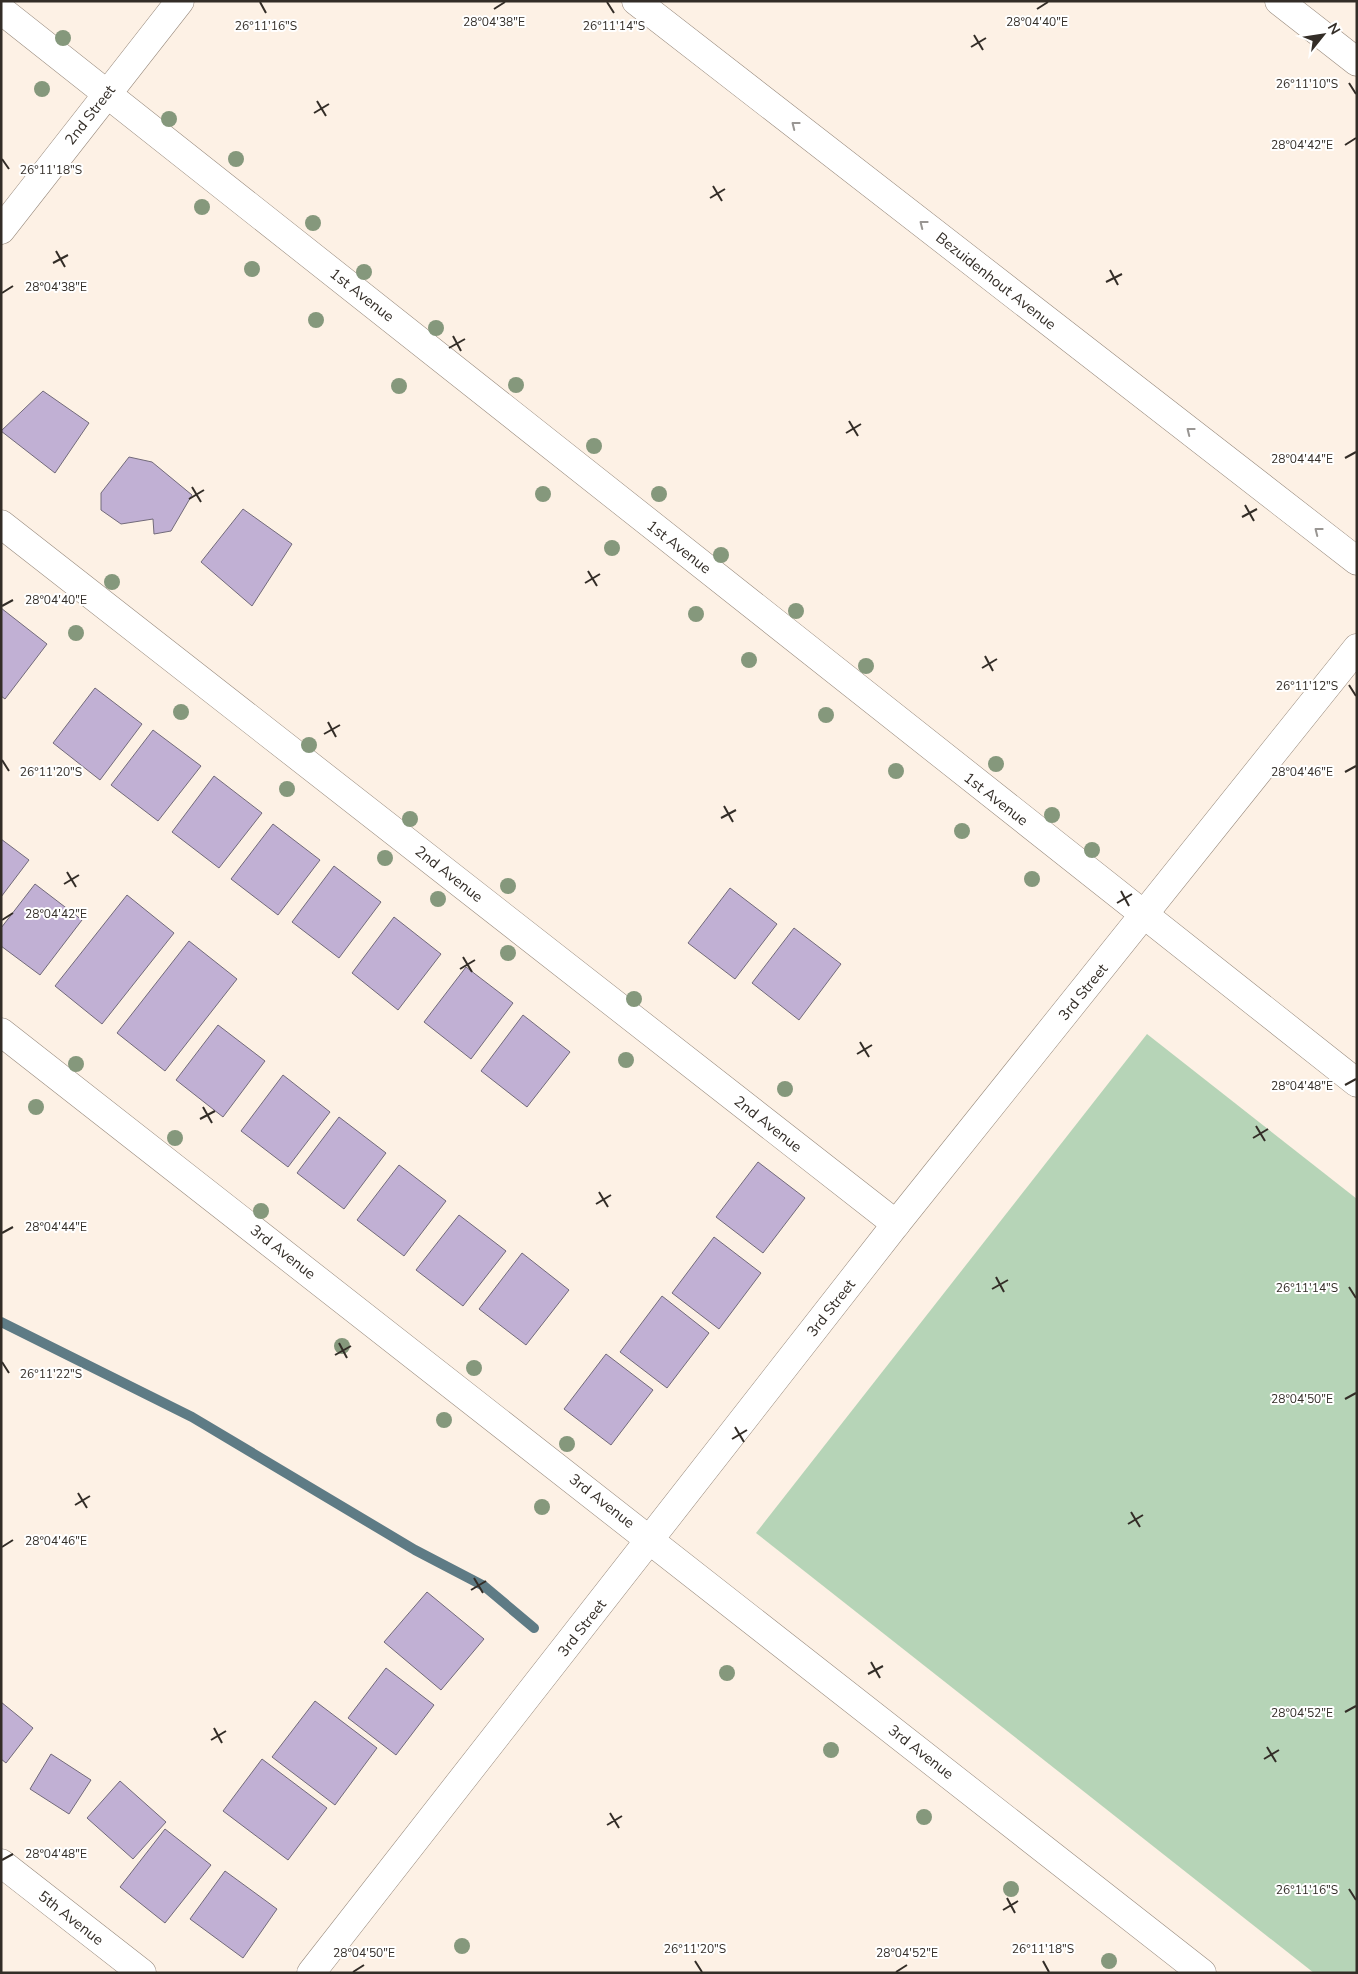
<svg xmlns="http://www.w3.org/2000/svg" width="1358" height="1974" font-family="'Nunito Sans',sans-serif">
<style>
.green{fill:#b6d4b7}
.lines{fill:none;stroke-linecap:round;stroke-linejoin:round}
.stream{stroke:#5e7b85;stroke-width:10}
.building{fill:#c1b0d4;stroke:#726a7a}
.street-casing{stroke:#988a7d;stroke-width:29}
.secondary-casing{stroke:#988a7d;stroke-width:29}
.street{stroke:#fff;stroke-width:28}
.secondary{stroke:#fff;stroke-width:28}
.tree{fill:#85987c}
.oneway{stroke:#999693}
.ticks{fill:none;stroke:#332d27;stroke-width:2}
.labels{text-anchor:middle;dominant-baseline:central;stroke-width:4;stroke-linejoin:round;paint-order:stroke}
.street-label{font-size:15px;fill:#332d27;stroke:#fff}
.ticks-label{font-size:12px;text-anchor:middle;fill:#332d27;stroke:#fff;stroke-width:4;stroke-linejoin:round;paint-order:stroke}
</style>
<rect width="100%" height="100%" fill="#fdf1e5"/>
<polygon class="green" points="1147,1034 1357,1199 1357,1973 1314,1973 756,1533"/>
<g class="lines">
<polyline class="stream" points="1,1322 192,1417 415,1550 484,1586 534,1628"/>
</g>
<g class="building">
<polygon points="43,391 89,423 55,473 1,431"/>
<polygon points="129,457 152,462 192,495 171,531 154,534 153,519 121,524 101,510 101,493"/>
<polygon points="243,509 292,544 252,606 201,562"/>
<polygon points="1,608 47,644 5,699 1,696"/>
<polygon points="95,688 142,724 100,780 53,743"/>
<polygon points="153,730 201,766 158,821 111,785"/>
<polygon points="214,776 262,813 219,868 172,832"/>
<polygon points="273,824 320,860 278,915 231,879"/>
<polygon points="1,839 29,860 1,897"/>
<polygon points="334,866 381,902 339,958 292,922"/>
<polygon points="35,884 82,920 40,975 1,946 1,928"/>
<polygon points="730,888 777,924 735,979 688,943"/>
<polygon points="127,895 174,933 102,1024 55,986"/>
<polygon points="394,917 441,954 398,1010 352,973"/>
<polygon points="794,928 841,964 799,1020 752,983"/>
<polygon points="189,941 237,979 165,1071 117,1033"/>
<polygon points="466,967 513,1003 471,1059 424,1022"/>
<polygon points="523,1015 570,1052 527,1107 481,1071"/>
<polygon points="218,1025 265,1061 223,1117 176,1080"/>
<polygon points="283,1075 330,1112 288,1167 241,1131"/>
<polygon points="339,1117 386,1153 344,1209 297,1173"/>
<polygon points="758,1162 805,1198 763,1253 716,1217"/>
<polygon points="399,1165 446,1201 404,1256 357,1220"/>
<polygon points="459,1215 506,1251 463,1306 416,1270"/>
<polygon points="714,1237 761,1273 719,1329 672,1293"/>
<polygon points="522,1253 569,1290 526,1345 479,1309"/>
<polygon points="662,1296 709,1333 667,1388 620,1352"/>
<polygon points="606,1354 653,1390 611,1445 564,1409"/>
<polygon points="427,1592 484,1639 441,1690 384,1642"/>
<polygon points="386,1668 434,1705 396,1755 348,1718"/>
<polygon points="315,1701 377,1748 335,1805 272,1757"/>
<polygon points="1,1702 33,1728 6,1763 1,1759"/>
<polygon points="51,1754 91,1780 69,1814 30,1789"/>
<polygon points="262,1759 327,1808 288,1860 223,1811"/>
<polygon points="120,1781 166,1822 133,1859 87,1818"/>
<polygon points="165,1829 211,1865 165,1923 120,1887"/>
<polygon points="225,1871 277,1909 243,1958 190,1919"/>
</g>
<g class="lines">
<defs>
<g id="street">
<polyline points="1,10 1357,1083"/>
<polyline points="1,230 180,1"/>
<polyline points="1,524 896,1224"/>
<polyline points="1,1032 1202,1973"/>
<polyline points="1,1863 142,1973"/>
<polyline points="311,1973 896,1224 1357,648"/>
</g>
<g id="secondary">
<polyline points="636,1 1357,561"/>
<polyline points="1279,1 1357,62"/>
</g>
</defs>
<use href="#street" class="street-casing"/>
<use href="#secondary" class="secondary-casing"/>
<use href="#street" class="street"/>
<use href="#secondary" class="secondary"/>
</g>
<g class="tree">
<circle cx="63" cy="38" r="8"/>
<circle cx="42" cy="89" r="8"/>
<circle cx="169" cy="119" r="8"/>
<circle cx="236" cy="159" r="8"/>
<circle cx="202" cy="207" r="8"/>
<circle cx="313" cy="223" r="8"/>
<circle cx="252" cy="269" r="8"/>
<circle cx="364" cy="272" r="8"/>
<circle cx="316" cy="320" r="8"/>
<circle cx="436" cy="328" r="8"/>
<circle cx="516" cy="385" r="8"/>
<circle cx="399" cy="386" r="8"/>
<circle cx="594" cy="446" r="8"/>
<circle cx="543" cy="494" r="8"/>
<circle cx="659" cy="494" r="8"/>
<circle cx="612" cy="548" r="8"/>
<circle cx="721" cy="555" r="8"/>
<circle cx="112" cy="582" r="8"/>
<circle cx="796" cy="611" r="8"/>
<circle cx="696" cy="614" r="8"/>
<circle cx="76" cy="633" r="8"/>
<circle cx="749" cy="660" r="8"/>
<circle cx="866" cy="666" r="8"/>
<circle cx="181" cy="712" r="8"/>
<circle cx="826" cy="715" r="8"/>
<circle cx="309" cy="745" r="8"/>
<circle cx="996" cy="764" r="8"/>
<circle cx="896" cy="771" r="8"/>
<circle cx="287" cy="789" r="8"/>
<circle cx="1052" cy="815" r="8"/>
<circle cx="410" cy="819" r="8"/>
<circle cx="962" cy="831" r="8"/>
<circle cx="1092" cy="850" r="8"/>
<circle cx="385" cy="858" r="8"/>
<circle cx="1032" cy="879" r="8"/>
<circle cx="508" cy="886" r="8"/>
<circle cx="438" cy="899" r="8"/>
<circle cx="508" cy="953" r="8"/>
<circle cx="634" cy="999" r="8"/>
<circle cx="626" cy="1060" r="8"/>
<circle cx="76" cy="1064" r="8"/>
<circle cx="785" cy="1089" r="8"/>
<circle cx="36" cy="1107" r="8"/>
<circle cx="175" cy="1138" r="8"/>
<circle cx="261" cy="1211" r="8"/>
<circle cx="342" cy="1346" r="8"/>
<circle cx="474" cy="1368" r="8"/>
<circle cx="444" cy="1420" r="8"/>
<circle cx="567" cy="1444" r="8"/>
<circle cx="542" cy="1507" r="8"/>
<circle cx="727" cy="1673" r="8"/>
<circle cx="831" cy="1750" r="8"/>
<circle cx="924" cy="1817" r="8"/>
<circle cx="1011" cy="1889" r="8"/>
<circle cx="462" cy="1946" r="8"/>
<circle cx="1109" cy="1961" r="8"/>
</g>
<defs><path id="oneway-chevron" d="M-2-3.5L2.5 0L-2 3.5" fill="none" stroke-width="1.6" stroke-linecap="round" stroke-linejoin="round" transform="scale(1.25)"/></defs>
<g class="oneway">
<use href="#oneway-chevron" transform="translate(795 125) rotate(-142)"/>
<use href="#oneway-chevron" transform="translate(923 224) rotate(-142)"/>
<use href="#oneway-chevron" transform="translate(1190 431) rotate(-142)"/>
<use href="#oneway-chevron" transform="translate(1318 531) rotate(-142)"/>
</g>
<path class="ticks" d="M260 2 266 13M607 2 614 13M494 9 505 2M1037 9 1048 2M974 35 983 50M971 47 986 38M1349 83 1356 94M317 101 326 116M314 113 329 104M1345 145 1356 138M2 159 9 169M713 186 722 201M710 198 725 189M56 251 65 267M53 263 68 255M1110 270 1118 285M1106 282 1122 274M2 293 13 286M453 336 461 351M449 348 465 339M849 421 858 436M846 433 861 424M1345 458 1356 452M192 487 201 502M189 499 204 490M1245 505 1254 521M1242 517 1257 509M588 571 597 586M585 583 600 574M2 606 13 600M985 656 993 671M982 668 997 659M1349 685 1356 696M328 722 336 737M324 734 340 725M2 760 9 771M1345 772 1356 766M724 806 733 822M721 818 736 810M67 872 76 887M64 884 79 875M1121 891 1129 906M1117 903 1132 894M2 920 13 913M463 957 472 972M460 969 475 960M860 1042 869 1057M857 1054 872 1045M1345 1085 1356 1079M203 1107 212 1123M200 1119 215 1111M1256 1126 1265 1141M1253 1138 1268 1129M599 1192 608 1207M596 1204 611 1195M2 1233 13 1227M996 1277 1004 1292M1349 1287 1356 1298M992 1289 1008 1280M339 1343 347 1358M335 1355 351 1346M2 1362 9 1373M1345 1399 1356 1393M735 1427 744 1442M732 1439 747 1430M78 1493 87 1508M75 1505 90 1496M1131 1512 1140 1527M1128 1524 1143 1515M2 1547 13 1540M474 1578 483 1593M471 1590 486 1581M871 1662 880 1678M868 1674 883 1666M1345 1712 1356 1706M214 1728 222 1743M211 1740 226 1731M1267 1747 1276 1762M1264 1759 1279 1750M610 1813 619 1828M607 1825 622 1816M2 1860 13 1854M1349 1889 1356 1900M1007 1898 1015 1913M1003 1910 1018 1901M695 1961 702 1972M1043 1961 1049 1972M353 1972 364 1965M896 1972 907 1965"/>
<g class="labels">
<g class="street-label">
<text transform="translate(90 115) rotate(-52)">2nd Street</text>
<text transform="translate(996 281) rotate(38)">Bezuidenhout Avenue</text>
<text transform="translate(362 295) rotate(38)">1st Avenue</text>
<text transform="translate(679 547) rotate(38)">1st Avenue</text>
<text transform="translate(996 799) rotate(38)">1st Avenue</text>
<text transform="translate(449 874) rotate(38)">2nd Avenue</text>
<text transform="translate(1083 992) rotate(-51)">3rd Street</text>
<text transform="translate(768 1124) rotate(38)">2nd Avenue</text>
<text transform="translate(283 1252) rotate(38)">3rd Avenue</text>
<text transform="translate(831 1308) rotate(-52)">3rd Street</text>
<text transform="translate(602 1501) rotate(38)">3rd Avenue</text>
<text transform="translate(582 1628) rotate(-52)">3rd Street</text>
<text transform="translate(921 1752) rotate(38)">3rd Avenue</text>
<text transform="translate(71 1918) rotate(38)">5th Avenue</text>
</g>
</g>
<g class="ticks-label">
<text x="494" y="26">28°04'38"E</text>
<text x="1037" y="26">28°04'40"E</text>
<text x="266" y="30">26°11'16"S</text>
<text x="614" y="30">26°11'14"S</text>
<text x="1307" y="88">26°11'10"S</text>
<text x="1302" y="149">28°04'42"E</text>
<text x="51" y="174">26°11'18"S</text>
<text x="56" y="291">28°04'38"E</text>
<text x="1302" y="463">28°04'44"E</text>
<text x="56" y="604">28°04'40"E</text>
<text x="1307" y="690">26°11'12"S</text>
<text x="51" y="776">26°11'20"S</text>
<text x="1302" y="776">28°04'46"E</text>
<text x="56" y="918">28°04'42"E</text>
<text x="1302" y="1090">28°04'48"E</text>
<text x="56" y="1231">28°04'44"E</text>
<text x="1307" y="1292">26°11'14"S</text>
<text x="51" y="1378">26°11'22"S</text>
<text x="1302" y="1403">28°04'50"E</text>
<text x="56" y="1545">28°04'46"E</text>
<text x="1302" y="1717">28°04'52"E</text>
<text x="56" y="1858">28°04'48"E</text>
<text x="1307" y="1894">26°11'16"S</text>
<text x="695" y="1953">26°11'20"S</text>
<text x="1043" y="1953">26°11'18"S</text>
<text x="364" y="1957">28°04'50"E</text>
<text x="907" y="1957">28°04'52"E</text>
</g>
<rect width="1358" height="1974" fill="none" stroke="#332d27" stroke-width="5"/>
<g transform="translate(1323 35) rotate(60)" stroke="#ffffff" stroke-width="4" paint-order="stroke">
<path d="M0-4L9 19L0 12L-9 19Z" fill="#332d27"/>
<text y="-8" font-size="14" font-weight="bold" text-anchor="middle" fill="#332d27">N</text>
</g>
</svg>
